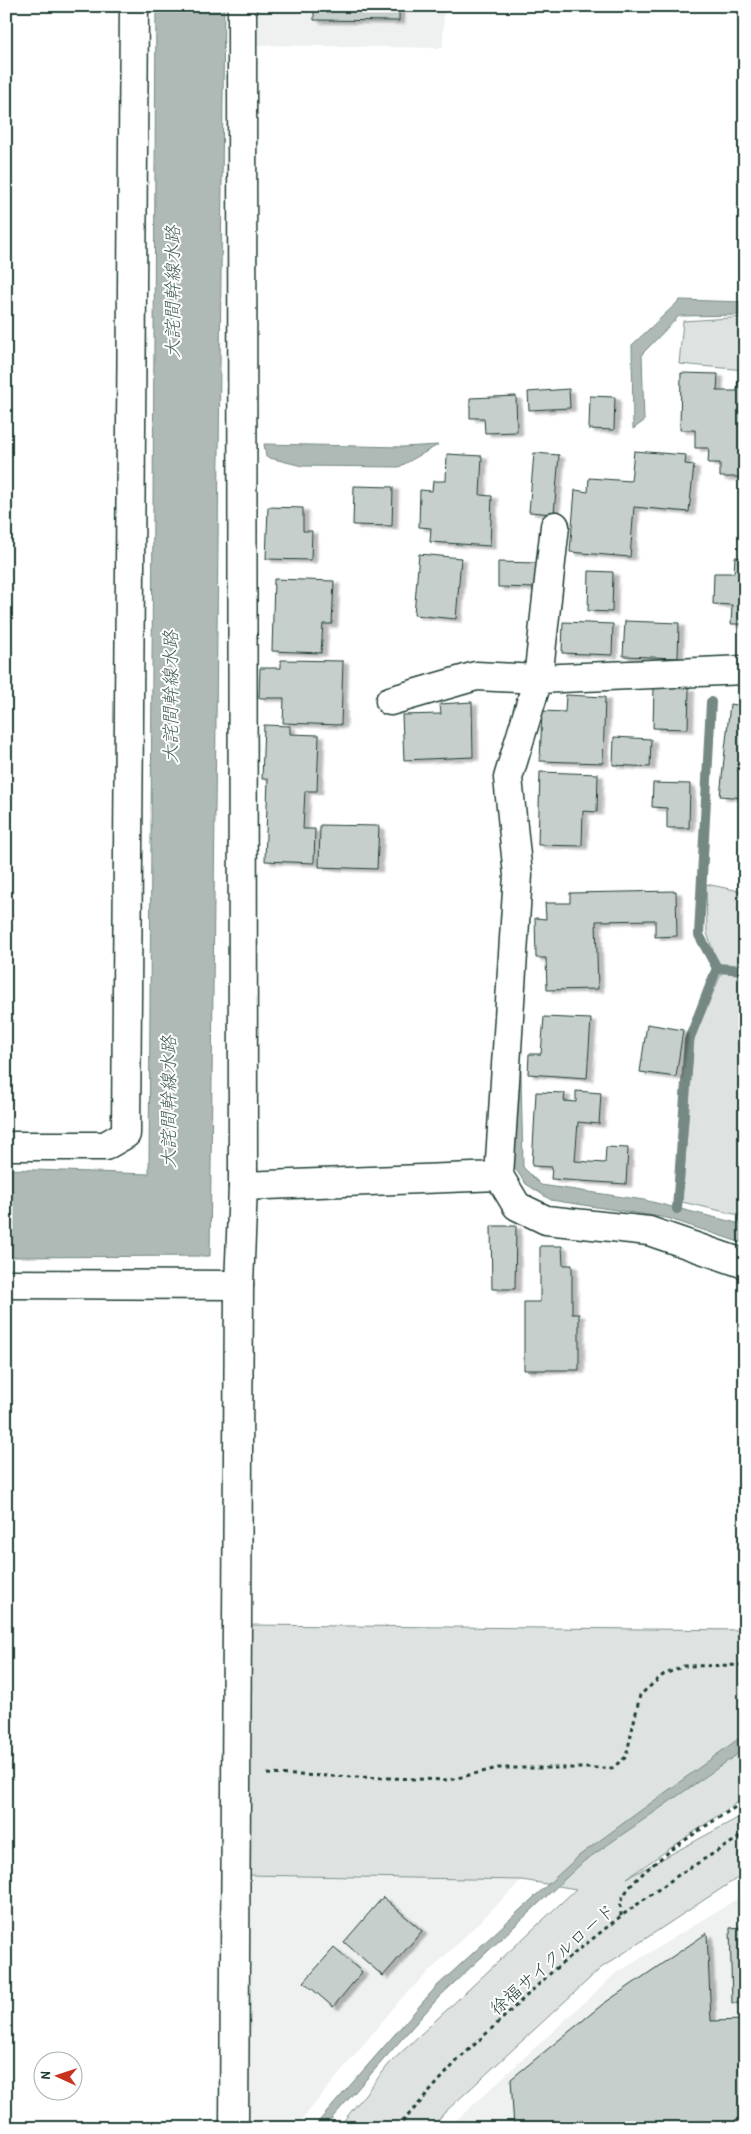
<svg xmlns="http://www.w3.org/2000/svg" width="751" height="2134" font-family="'Patrick Hand','Klee One',sans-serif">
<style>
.built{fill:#eef1f0}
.green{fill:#dee3e2;stroke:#7e908b}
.water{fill:#afbab7;stroke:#758883}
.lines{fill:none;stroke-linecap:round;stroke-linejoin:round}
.stream{stroke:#758883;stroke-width:10}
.building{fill:#c7cfcc;stroke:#1f3d34;filter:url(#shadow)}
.minor-casing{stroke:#1f3d34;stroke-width:31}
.path{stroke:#1f3d34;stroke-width:3;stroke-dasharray:4 4;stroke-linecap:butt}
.minor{stroke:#fff;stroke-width:28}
.labels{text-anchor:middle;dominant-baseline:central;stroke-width:4;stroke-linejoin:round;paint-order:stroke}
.street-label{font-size:18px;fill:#1f3d34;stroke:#fff}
.water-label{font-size:19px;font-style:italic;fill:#4a625b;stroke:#fff}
</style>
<defs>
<filter id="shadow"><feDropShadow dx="5.5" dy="3" stdDeviation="1" flood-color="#0004"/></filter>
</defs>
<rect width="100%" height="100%" fill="#fff"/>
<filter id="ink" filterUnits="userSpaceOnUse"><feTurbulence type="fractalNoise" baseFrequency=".02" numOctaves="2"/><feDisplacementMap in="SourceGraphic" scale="10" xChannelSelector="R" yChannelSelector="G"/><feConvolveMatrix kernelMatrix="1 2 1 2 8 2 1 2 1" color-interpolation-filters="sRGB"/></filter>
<g filter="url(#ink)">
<g class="built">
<polygon points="254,6 444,6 443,48 252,45"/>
<polygon points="248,1875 522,1880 400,2000 295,2128 247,2128"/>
<polygon points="745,1894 745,2128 448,2128 615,1974"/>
</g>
<g class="green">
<polygon points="745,317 745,370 679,364 683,321"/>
<polygon points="706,884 745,892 743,1216 682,1202 694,1038 721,974 707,933"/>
<polygon points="250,1625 745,1630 745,1797 627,1878 745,1814 745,1873 601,1968 443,2114 433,2128 338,2128 390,2063 576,1889 522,1880 248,1875"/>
</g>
<g class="water">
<polygon points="156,6 224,6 210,1256 6,1257 6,1169 149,1174"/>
<polygon points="680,300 745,302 745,315 679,316 642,354 644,421 633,429 632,345"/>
<polygon points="264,444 403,447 438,445 399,467 302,466 266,457"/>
<polygon points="520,1029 523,1167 541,1185 644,1200 745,1225 745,1244 667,1218 551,1200 526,1184 514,1167"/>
<polygon points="745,1734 745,1749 583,1862 439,1997 323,2128 313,2128 436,1987 580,1855"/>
</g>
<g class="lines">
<g class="stream">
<polyline points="717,968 745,970"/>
<polyline points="677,1209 689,1040 717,968 699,935 711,702"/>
</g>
</g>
<g class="building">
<polygon points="314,6 399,6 399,21 314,20"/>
<polygon points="681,373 718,374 717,391 737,391 738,380 745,380 745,539 740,539 741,477 720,477 720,463 708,463 709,448 695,448 695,430 680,430"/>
<polygon points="569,389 570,408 529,410 528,392"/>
<polygon points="516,396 517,432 485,433 484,418 470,418 470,398"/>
<polygon points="590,396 615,397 614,430 589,429"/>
<polygon points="634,451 686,455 685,464 694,465 689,512 634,507 630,557 570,552 575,490 588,492 589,478 631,481"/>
<polygon points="534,453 559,455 554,514 529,512"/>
<polygon points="447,454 482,456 480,495 492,496 490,546 430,542 431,528 419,527 420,490 432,491 433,481 446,481"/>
<polygon points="354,486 393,487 392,526 353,525"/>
<polygon points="268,507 303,508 303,531 312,531 311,560 266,559"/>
<polygon points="419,554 461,558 456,619 414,615"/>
<polygon points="735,557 745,558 745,624 731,624 732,605 713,604 714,573 734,573"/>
<polygon points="498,562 537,563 536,588 498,587"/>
<polygon points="589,571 613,572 612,612 588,611"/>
<polygon points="274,579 334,581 332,624 323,624 321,653 272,651"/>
<polygon points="625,621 679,623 678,658 623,656"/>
<polygon points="563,622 613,624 612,655 562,653"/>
<polygon points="281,660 343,661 341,725 283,723 284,698 259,698 260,668 281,668"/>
<polygon points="654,686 689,688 688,729 653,728"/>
<polygon points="566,695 605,697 603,763 540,761 542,711 565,712"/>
<polygon points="472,702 473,757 404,760 402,715 441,714 440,704"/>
<polygon points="730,704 745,706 745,798 720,796"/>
<polygon points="264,725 290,726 290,734 319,735 317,791 305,791 303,829 315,829 314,863 265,861 268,779 262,779"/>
<polygon points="614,737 651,739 650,767 613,765"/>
<polygon points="540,772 598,774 597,812 583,811 582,846 538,845"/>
<polygon points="653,783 690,784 689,828 667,828 667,808 652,807"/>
<polygon points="320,825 379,826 377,869 319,867"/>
<polygon points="676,891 677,936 655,937 655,920 596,921 598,989 547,990 546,958 536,958 535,918 546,919 545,903 570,903 570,893"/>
<polygon points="544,1017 591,1019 587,1078 528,1074 529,1054 541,1054"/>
<polygon points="647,1024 683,1030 676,1077 640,1072"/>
<polygon points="576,1091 601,1093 599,1124 578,1122 575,1161 605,1163 606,1147 628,1148 626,1184 551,1179 552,1167 532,1166 536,1092 565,1093 564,1101 576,1102"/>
<polygon points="491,1226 516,1226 515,1289 492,1289"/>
<polygon points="540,1246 562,1246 563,1265 572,1265 572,1314 579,1314 579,1370 524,1370 524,1302 540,1302"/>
<polygon points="383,1897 422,1931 383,1976 344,1942"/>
<polygon points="742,1902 745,1902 745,2003 732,2003 730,1928 743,1927"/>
<polygon points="707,1933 711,2021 745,2020 745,2128 514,2128 511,2079 603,2004"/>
<polygon points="334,1948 362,1972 333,2007 304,1982"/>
</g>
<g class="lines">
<defs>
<g id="minor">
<polyline points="745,670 538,679 508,778 518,875 499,1176 517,1206 546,1220 649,1231 745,1264"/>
<polyline points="390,701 476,676 538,679 555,526"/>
<polyline points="6,1146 105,1146 126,1134 134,6"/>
<polyline points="243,1186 499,1176"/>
<polyline points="6,1284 239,1285"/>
<polyline points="234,2128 239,1285 243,1186 242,6"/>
</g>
</defs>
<use href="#minor" class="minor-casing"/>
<g class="path">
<polyline points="267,1774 449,1780 498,1768 612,1768 626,1757 640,1695 663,1675 684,1666 745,1665"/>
<path d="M621 1916C621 1912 620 1905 621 1901 632 1871 716 1819 745 1801"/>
<polyline points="397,2128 456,2062 555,1969 621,1916 680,1874 745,1834"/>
</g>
<use href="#minor" class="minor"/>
</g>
</g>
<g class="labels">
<g class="street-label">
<text transform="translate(552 1959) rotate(-41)">徐福サイクルロード</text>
</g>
<g class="water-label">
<text transform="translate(172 292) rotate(-90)">大詫間幹線水路</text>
<text transform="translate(170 697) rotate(-90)">大詫間幹線水路</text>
<text transform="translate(168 1102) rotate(-90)">大詫間幹線水路</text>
</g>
</g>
<rect width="751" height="2134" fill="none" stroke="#fff" stroke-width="25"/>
<rect x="12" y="12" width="726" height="2109" fill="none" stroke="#1f3d34" stroke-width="2" filter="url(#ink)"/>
<g transform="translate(58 2076) rotate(273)"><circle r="24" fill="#ffffff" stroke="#a5b1ae"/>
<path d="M0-4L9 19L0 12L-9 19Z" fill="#c8321e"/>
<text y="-8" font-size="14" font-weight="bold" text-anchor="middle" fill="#1f3d34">N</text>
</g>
</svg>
